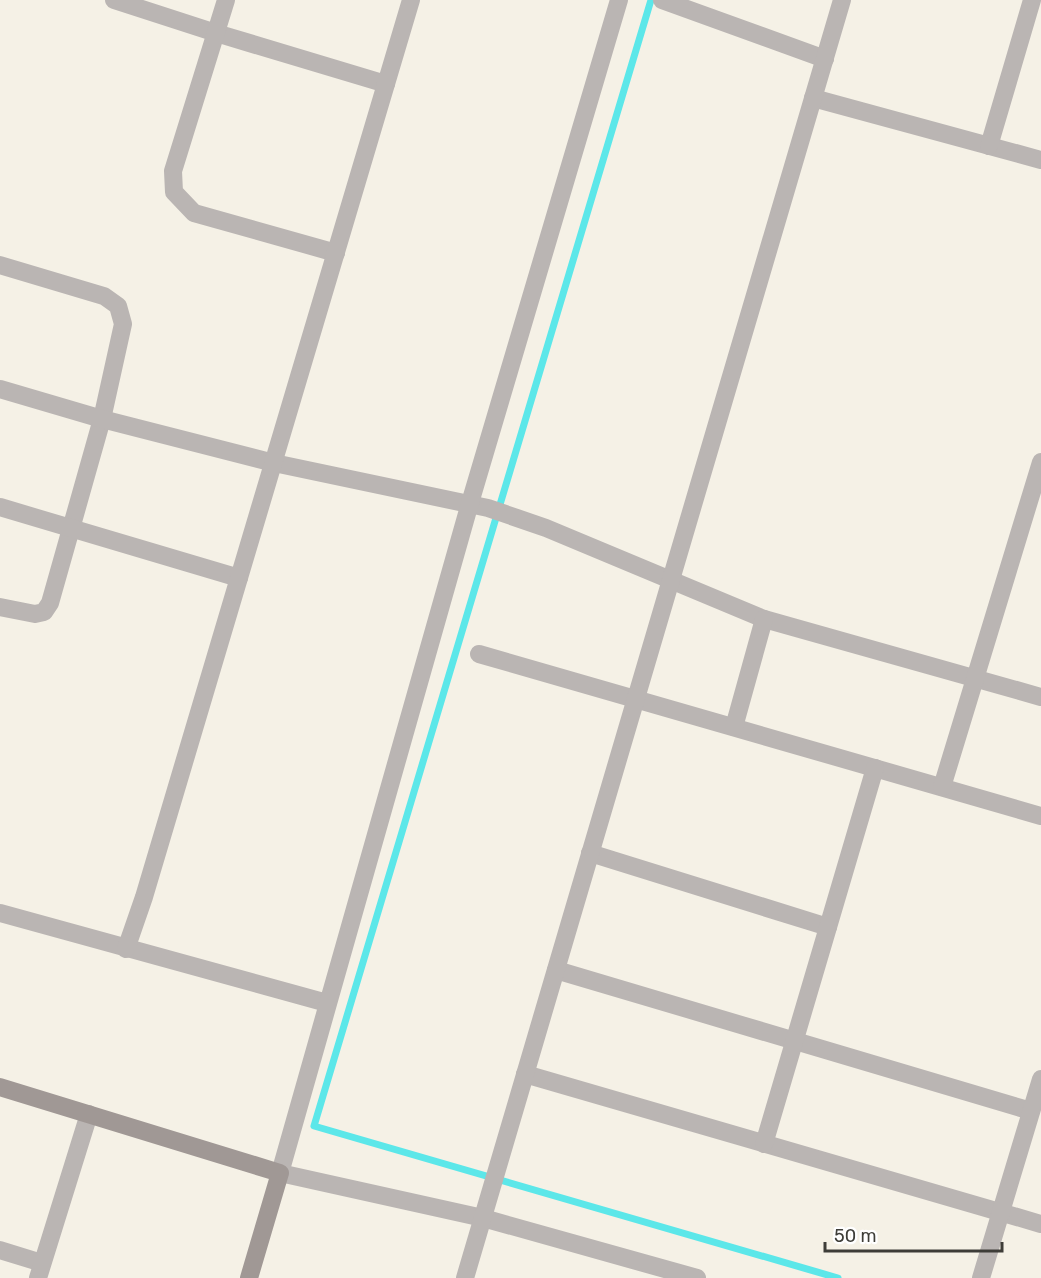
<svg xmlns="http://www.w3.org/2000/svg" width="1041" height="1278" font-family="Rubik,sans-serif">
<style>
.lines{fill:none;stroke-linecap:round;stroke-linejoin:round}
.stream{stroke:#5ce7e9;stroke-width:7}
.minor{stroke:#bab5b3;stroke-width:18}
.tertiary{stroke:#bab5b3;stroke-width:18}
.secondary{stroke:#a09895;stroke-width:18}
</style>
<rect width="100%" height="100%" fill="#f5f1e6"/>
<g class="lines">
<polyline class="stream" points="651,0 314,1126 838,1278"/>
<g class="minor">
<polyline points="114,0 216,33 386,84"/>
<polyline points="226,0 173,171 174,192 194,213 336,253"/>
<polyline points="662,0 825,59"/>
<polyline points="813,98 1041,160"/>
<polyline points="989,146 1032,0"/>
<polyline points="0,265 104,296 118,306 123,324 102,419 50,603 44,612 35,614 0,607"/>
<polyline points="0,389 102,419 274,463 488,508 546,528 764,619 1041,697"/>
<polyline points="0,507 239,578"/>
<polyline points="479,654 1041,816"/>
<polyline points="734,727 764,619"/>
<polyline points="942,787 1041,462"/>
<polyline points="590,853 828,927"/>
<polyline points="0,913 327,1003"/>
<polyline points="126,949 144,897 411,0"/>
<polyline points="556,970 1031,1111"/>
<polyline points="525,1074 1041,1224"/>
<polyline points="764,1144 875,768"/>
<polyline points="280,1173 483,1218 697,1278"/>
<polyline points="0,1250 42,1263"/>
<polyline points="38,1278 89,1114"/>
<polyline points="465,1278 842,0"/>
<polyline points="981,1278 1041,1079"/>
</g>
<polyline class="tertiary" points="280,1173 470,503 619,0"/>
<polyline class="secondary" points="0,1087 280,1173 249,1278"/>
</g>
<path d="M825 1242v9h177v-9" fill="none" stroke="#3e3d38" stroke-width="3"/>
<text x="834" y="1242" font-size="18" fill="#3e3d38" stroke="#ffffff" stroke-width="4.5" paint-order="stroke">50 m</text>
</svg>
